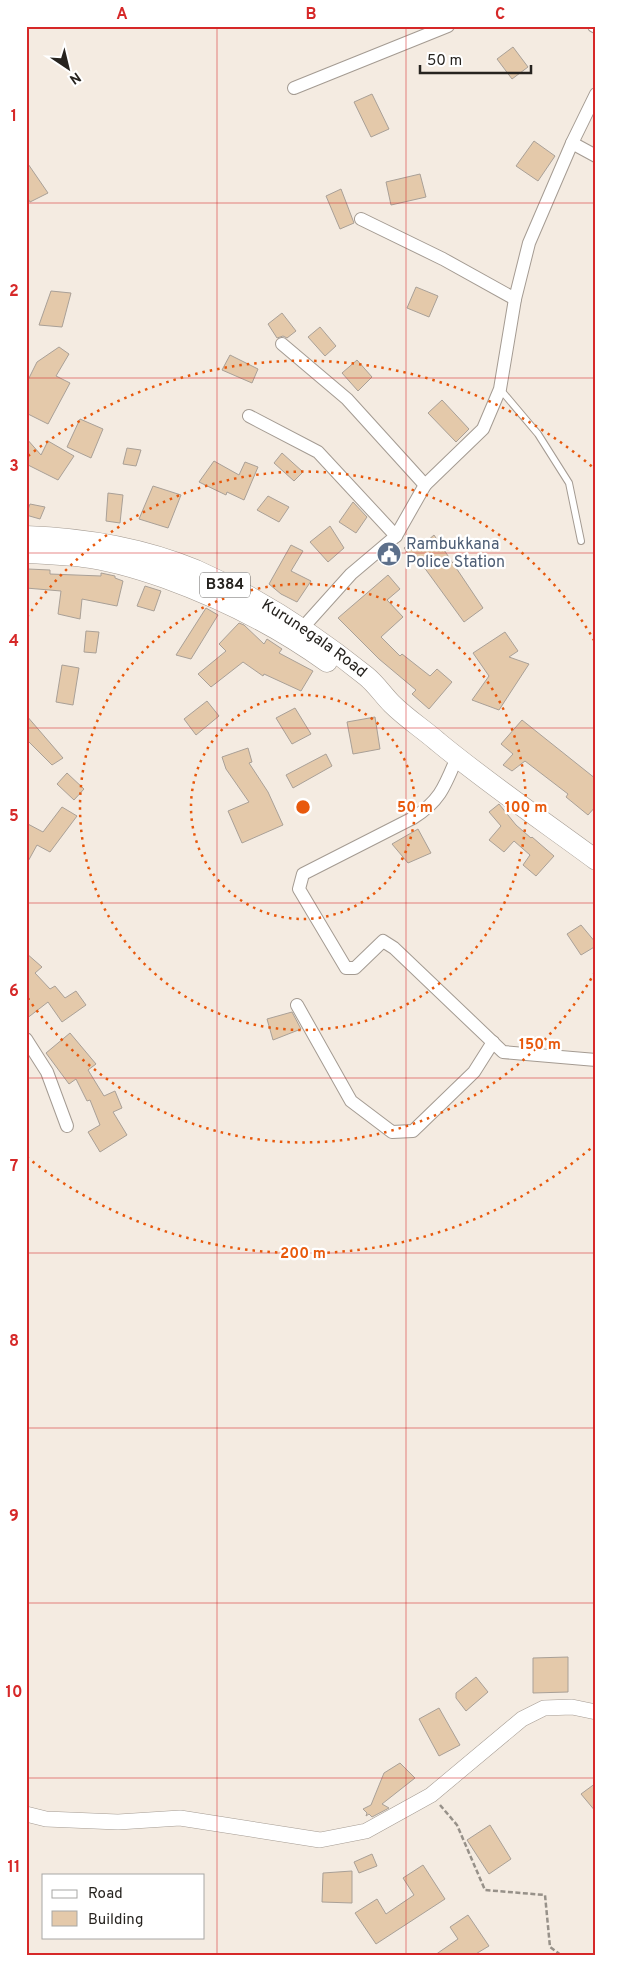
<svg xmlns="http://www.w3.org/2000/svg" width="622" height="1981" font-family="Overpass,sans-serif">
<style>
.building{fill:#e4c9aa;stroke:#a9a097}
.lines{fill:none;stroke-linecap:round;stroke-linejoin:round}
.service-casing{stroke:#a49b92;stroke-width:8}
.minor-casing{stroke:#a49b92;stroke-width:14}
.tertiary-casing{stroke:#a49b92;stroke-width:16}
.primary-casing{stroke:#a49b92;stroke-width:21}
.path{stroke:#979189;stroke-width:2.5;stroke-dasharray:5 2.5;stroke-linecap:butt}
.service{stroke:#fff;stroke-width:6}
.minor{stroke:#fff;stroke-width:12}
.tertiary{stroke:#fff;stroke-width:15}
.primary{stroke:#fff;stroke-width:20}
.grid{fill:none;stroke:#d62828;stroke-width:1;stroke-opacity:0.55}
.ring{fill:none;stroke:#e8590c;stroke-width:2.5;stroke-dasharray:2.5 5}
.labels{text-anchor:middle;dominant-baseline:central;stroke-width:4.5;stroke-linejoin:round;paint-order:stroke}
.shield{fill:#fff;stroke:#676562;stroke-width:1}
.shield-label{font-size:15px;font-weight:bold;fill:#26231f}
.service-label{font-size:16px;fill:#4e5e75;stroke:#fff;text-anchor:start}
.street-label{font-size:16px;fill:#26231f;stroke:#fff}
.centre{fill:#e8590c;stroke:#fff;stroke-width:2.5}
.ring-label{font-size:15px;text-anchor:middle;font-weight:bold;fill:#e8590c;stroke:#fff;stroke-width:4.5;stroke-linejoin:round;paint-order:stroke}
.neatline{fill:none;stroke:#d62828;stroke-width:2}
.grid-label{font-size:16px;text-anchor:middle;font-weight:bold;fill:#d62828}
</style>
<rect width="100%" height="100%" fill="#f4ebe1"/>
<g class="building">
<polygon points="513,47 528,67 512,79 497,59"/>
<polygon points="372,94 389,129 371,137 354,102"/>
<polygon points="534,141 555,156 538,181 516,166"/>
<polygon points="26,161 48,193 30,202 26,195"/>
<polygon points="420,174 426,197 391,205 386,182"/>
<polygon points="341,189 354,223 340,229 326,196"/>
<polygon points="416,287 438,296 429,317 407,308"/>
<polygon points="51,291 71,293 62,327 39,325"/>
<polygon points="282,313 296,331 287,338 283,336 277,338 268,324"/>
<polygon points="320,327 336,346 325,356 308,337"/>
<polygon points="59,347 69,354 56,376 70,383 48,424 26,413 26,384 37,362"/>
<polygon points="230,355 258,369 252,383 222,370"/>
<polygon points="357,360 372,377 358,391 342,373"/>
<polygon points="442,400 469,429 456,442 428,413"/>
<polygon points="80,419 103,429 91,458 67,447"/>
<polygon points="26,438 41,455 48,441 74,456 58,480 26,464"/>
<polygon points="127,448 141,450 136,466 123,464"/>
<polygon points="282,453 303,472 294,481 274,463"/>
<polygon points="214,461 239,475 245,462 258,467 244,500 227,492 226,495 199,482"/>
<polygon points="153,486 181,495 168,528 139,519"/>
<polygon points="108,493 123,495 120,523 106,521"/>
<polygon points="268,496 289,507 279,522 257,510"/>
<polygon points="353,502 367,517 356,533 339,522"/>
<polygon points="30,504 45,507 40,519 26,515"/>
<polygon points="330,526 344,548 328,562 310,542"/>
<polygon points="434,535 483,608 464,622 421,563 418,565 404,548 413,542 420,547"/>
<polygon points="291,545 303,551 291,571 311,581 297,602 281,594 269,584"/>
<polygon points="28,569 50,570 50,574 101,576 101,573 115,576 115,578 123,581 117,606 82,599 80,619 58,614 61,591 26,588"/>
<polygon points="388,575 400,589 387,600 403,617 381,637 400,656 402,654 430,676 437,669 452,682 429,709 412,694 416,690 379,659 338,618"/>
<polygon points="145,586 161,591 154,611 137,606"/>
<polygon points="206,608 218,615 191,659 176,655"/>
<polygon points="239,623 244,625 264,644 267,639 282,649 279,653 313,671 301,691 264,674 263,676 243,662 211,687 198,674 226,651 219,644"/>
<polygon points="86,631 99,632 96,653 84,652"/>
<polygon points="505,632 518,651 509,657 529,664 499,710 472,700 489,676 473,653"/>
<polygon points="62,665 79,668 73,705 56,702"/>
<polygon points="207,701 219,716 196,735 184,719"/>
<polygon points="295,708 311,734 292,744 276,718"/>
<polygon points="26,715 63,758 52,765 26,739"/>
<polygon points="375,717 380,749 353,754 347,722"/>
<polygon points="522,720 596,779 596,806 588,815 566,797 568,794 525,761 512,771 503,765 513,754 501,744"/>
<polygon points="248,748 252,762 249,763 268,792 283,825 242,843 228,811 249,802 226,769 222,757"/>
<polygon points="326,754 332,766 293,788 286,775"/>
<polygon points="67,773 84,789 74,800 57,784"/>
<polygon points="499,804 516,825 531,838 532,837 554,856 536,876 523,865 530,855 514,841 504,852 489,840 501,826 489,812"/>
<polygon points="62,807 77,816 50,852 37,845 26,865 26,823 43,832"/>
<polygon points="418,829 431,853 408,863 392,844"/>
<polygon points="581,925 596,943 596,946 581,955 567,934"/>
<polygon points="26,953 42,967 35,973 50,989 55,986 65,998 76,991 86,1005 62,1022 48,1002 26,1019"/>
<polygon points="292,1012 301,1029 273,1040 267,1019"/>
<polygon points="70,1033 96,1064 88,1070 104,1096 115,1091 122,1108 113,1112 127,1135 100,1152 88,1132 100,1125 90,1100 87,1101 76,1079 69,1084 46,1053"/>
<polygon points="568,1657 568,1692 533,1693 533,1658"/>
<polygon points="476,1677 488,1692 466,1711 456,1698 456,1693"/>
<polygon points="439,1708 460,1745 439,1756 419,1719"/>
<polygon points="400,1763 415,1778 382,1804 389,1808 372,1817 369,1814 366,1816 367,1813 363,1809 371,1805 384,1773"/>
<polygon points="596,1783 596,1812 581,1794"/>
<polygon points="490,1825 511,1859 489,1874 467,1840"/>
<polygon points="372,1854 377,1866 359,1873 354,1862"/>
<polygon points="423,1865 445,1899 376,1944 355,1913 377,1899 386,1914 414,1895 403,1878"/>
<polygon points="352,1871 352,1903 322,1902 323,1873"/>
<polygon points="468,1915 489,1946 474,1955 435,1955 458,1939 450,1927"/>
</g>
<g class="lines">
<defs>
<polyline id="service" points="500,389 538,434 569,483 581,541"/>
<g id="minor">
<polyline points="594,26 596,27"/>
<polyline points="294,88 448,26"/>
<polyline points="572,143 596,156"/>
<polyline points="361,219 443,259 515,299"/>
<polyline points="282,344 347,399 425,485"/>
<polyline points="249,416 318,452 396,536"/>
<polyline points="298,633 351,574 396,536 425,485 483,429 500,389 515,299 529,243 572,143 596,94"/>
<path d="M457 757C445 786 440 801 413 818L303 874 299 889 346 968H355L383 941 394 948 503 1052 596 1060"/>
<polyline points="297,1005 351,1101 392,1132 413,1131 474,1072 493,1042"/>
<polyline points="26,1039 47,1072 67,1126"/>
</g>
<polyline id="tertiary" points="26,1814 46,1819 118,1822 180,1818 320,1840 366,1831 431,1795 522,1719 544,1708 572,1707 596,1712"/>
<g id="primary">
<path id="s1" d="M26 536C83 538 143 548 196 570 257 597 314 634 366 676 376 684 383 695 392 704 406 718 423 729 438 742 489 784 543 821 596 860"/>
<path d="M26 553C45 554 65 555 83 557 111 560 139 569 165 578 223 599 277 626 327 662"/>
</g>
</defs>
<use href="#service" class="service-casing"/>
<use href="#minor" class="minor-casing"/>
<use href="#tertiary" class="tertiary-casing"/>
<use href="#primary" class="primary-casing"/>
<polyline class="path" points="440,1805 457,1825 485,1890 545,1895 550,1947 561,1955"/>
<use href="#service" class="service"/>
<use href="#minor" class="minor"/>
<use href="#tertiary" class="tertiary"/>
<use href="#primary" class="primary"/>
</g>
<path class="grid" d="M217 26V1955M406 26V1955M26 203H596M26 378H596M26 553H596M26 728H596M26 903H596M26 1078H596M26 1253H596M26 1428H596M26 1603H596M26 1778H596"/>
<g class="ring">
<circle cx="303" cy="807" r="112"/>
<circle cx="303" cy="807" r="223"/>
<path d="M595 972A335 335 0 0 1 27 997M27 617A335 335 0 0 1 595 642"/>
<path d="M596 1144A446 446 0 0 1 28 1158M28 456A446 446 0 0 1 596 470"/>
</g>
<defs>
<symbol id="civic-disc" viewBox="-11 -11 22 22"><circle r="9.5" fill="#5c6f8a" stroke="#fff"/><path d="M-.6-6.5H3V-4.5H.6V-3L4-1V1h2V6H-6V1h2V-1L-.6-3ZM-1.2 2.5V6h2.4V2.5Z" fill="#fff"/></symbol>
</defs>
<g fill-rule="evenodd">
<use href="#civic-disc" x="375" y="540" width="28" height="28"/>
</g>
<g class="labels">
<rect class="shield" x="200" y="572.5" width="50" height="25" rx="4"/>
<g class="shield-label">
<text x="225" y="585">B384</text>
</g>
<g class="service-label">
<text x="406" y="545">Rambukkana<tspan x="406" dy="18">Police Station</tspan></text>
</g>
<g class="street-label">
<text stroke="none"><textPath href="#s1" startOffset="311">Kurunegala Road</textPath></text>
</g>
</g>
<circle cx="303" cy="807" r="8" class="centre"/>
<g class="ring-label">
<text x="415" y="812">50 m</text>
<text x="526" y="812">100 m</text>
<text x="540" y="1049">150 m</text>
<text x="303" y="1258">200 m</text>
</g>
<rect width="622" height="1981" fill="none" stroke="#ffffff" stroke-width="55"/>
<rect x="42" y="1874" width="162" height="65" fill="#ffffff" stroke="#a8a7a5"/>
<rect x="52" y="1890" width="25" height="8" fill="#ffffff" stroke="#a8a7a5"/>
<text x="88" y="1898" font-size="15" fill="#26231f">Road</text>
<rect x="52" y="1911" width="25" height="15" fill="#e4c9aa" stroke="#a8a7a5"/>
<text x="88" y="1924" font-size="15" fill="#26231f">Building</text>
<g transform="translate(68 68) rotate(145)" stroke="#ffffff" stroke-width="4" paint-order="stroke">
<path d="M0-4L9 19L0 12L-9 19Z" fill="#26231f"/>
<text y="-8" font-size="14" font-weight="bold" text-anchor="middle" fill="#26231f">N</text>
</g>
<path d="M420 65v8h111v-8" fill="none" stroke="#26231f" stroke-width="2.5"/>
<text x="427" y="65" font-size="15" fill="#26231f" stroke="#ffffff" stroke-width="4" paint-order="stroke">50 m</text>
<rect x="28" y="28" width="566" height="1926" class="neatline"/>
<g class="grid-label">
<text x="122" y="19">A</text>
<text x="311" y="19">B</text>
<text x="500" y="19">C</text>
<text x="14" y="121">1</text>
<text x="14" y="296">2</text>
<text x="14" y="471">3</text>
<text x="14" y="646">4</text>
<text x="14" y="821">5</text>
<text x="14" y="996">6</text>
<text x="14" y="1171">7</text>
<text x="14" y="1346">8</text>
<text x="14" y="1521">9</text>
<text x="14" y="1697">10</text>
<text x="14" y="1872">11</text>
</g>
</svg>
